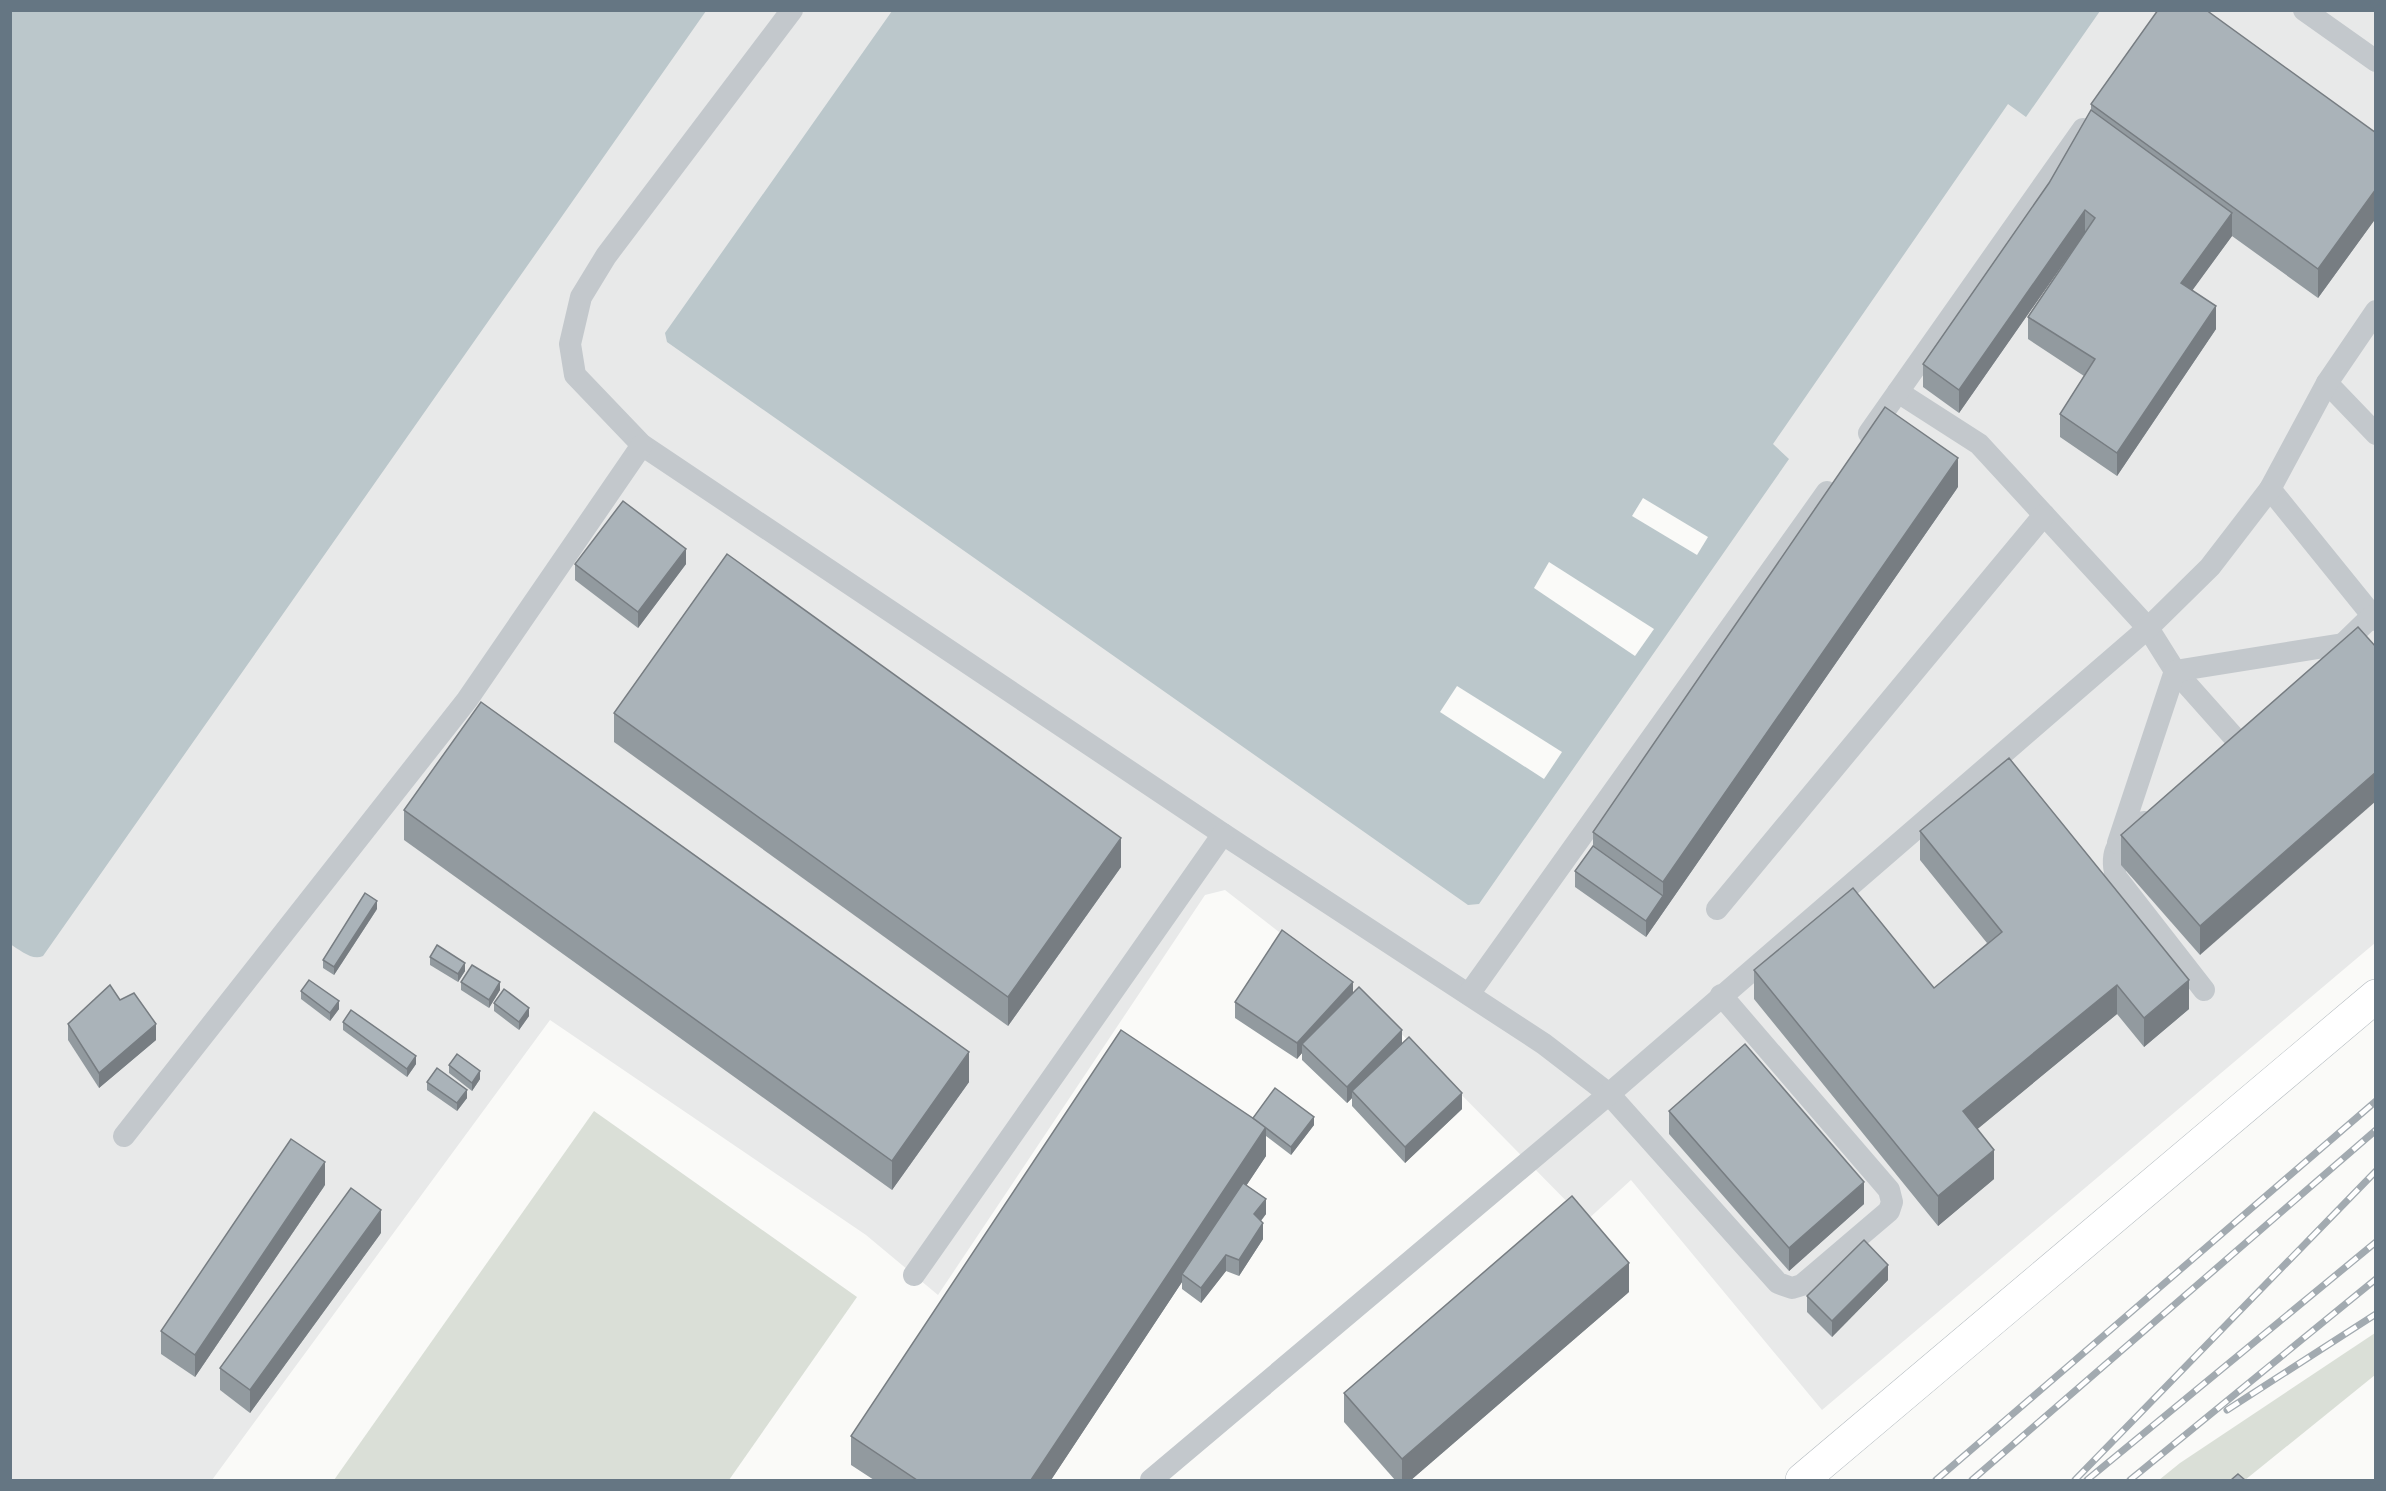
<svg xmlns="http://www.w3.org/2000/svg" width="2386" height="1491" font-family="'Golos Text',sans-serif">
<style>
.built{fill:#e8e9e9}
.green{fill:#dadfd7}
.water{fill:#bbc7cb}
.pier{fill:#fafaf8}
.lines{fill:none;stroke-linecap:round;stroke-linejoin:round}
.secondary-casing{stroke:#b3babf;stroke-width:34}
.lane{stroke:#c3c8cc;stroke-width:22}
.secondary{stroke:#fff;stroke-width:33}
.rail-casing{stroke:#a2aab0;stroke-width:7}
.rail{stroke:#fff;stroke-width:4.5;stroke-dasharray:14;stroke-linecap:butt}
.wall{fill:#929a9f}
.shaded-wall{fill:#777d82}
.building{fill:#aab3b9;stroke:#777d82;stroke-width:1.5}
</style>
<rect width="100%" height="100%" fill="#fafaf8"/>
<polygon class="built" points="11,11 2375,11 2375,943 1822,1410 1631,1180 1586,1221 1374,1006 1225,890 1205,895 938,1295 866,1235 550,1020 212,1480 11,1480"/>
<g class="green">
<polygon points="594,1111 857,1297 729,1480 334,1480"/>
<polygon points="2375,1333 2375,1375 2245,1480 2159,1480 2180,1463"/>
</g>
<g class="water">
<path d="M10 11H706L43 956C32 961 20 950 10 944Z"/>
<polygon points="892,11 2100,11 2026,117 2008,104 1773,444 1789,459 1479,904 1468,905 667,342 665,333"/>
</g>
<g class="pier">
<polygon points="1643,498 1708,537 1697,555 1632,516"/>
<polygon points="1549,562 1654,629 1635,656 1534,588"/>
<polygon points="1457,686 1562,752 1544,779 1440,712"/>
</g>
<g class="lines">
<defs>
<polyline id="secondary" points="1802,1480 2376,996"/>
</defs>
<use href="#secondary" class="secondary-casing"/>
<g class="lane">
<polyline points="792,10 606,256 581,297 570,344 575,375 642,445 1223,834 1544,1044 1609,1094 1778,1283 1792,1288 1802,1285 1889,1211 1892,1202 1889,1190 1721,995"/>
<polyline points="2304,10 2376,61"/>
<polyline points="2327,383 2376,434"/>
<polyline points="1898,392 1979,444 2148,628 2175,671 2240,744"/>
<polyline points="1869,433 2083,129"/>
<polyline points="2270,489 2376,620"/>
<polyline points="2337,650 2372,616"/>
<path d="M2144 822C2122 840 2108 846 2116 877L2204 990"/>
<polyline points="2118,843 2175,671 2343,644"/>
<polyline points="1717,909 2044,515"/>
<polyline points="1469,994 1827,492"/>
<polyline points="124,1136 467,700 642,445"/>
<polyline points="914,1275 1223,834"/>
<polyline points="1151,1480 1609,1094 2148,628 2210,567 2270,489 2327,383 2376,311"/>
</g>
<use href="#secondary" class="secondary"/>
<defs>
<g id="rail">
<polyline points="2227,1410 2376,1314"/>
<polyline points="1936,1480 2376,1101"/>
<polyline points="1972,1480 2376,1130"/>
<polyline points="2075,1480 2376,1171"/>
<polyline points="2087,1480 2376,1242"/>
<polyline points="2130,1480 2376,1279"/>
</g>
</defs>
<use href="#rail" class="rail-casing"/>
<use href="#rail" class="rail"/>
</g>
<g class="wall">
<polygon points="2091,104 2376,133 2376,218 2318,298 2232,236 2192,290 2216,329 2117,476 2060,437 2060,414 2084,376 2028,339 2028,317 2078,242 1959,413 1923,387 1923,364 2049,183 2091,110"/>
<polygon points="1958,487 1646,937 1575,887 1575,871 1593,846 1593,832"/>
<polygon points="575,564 686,564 638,628 575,580"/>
<polygon points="2358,627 2200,955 2121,865 2121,835"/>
<polygon points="614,713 1121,867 1008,1026 614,742"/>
<polygon points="404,810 969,1082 892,1190 404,840"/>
<polygon points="1920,831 2189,1009 2144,1047 2117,1014 1977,1129 1994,1179 1938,1226 1754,999 1754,970 1934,988 1987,943 1920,860"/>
<polygon points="377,909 334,975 323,968 323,960"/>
<polygon points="430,957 465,971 458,982 430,965"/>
<polygon points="461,982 500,990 489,1008 461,990"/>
<polygon points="301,991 339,1009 330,1021 301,999"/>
<polygon points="1353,993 1402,1043 1462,1109 1405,1163 1352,1106 1352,1098 1347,1103 1302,1060 1302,1053 1297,1059 1235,1018 1235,1002"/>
<polygon points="120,1000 156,1040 99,1088 68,1040 68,1024"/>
<polygon points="494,1003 529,1016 519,1030 494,1011"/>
<polygon points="343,1022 416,1064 407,1077 343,1030"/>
<polygon points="449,1065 480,1079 472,1091 449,1073"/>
<polygon points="427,1082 467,1098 457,1111 427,1090"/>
<polygon points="1669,1111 1864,1204 1789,1271 1669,1134"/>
<polygon points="1253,1119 1314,1125 1291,1155 1266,1136 1266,1156 1246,1186 1266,1214 1261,1221 1263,1239 1239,1276 1226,1271 1201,1303 1182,1289 1182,1282 1051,1480 874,1480 851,1465 851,1436"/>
<polygon points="325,1185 195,1377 161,1354 161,1331"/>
<polygon points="381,1233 250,1413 220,1390 220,1368"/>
<polygon points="1888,1280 1832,1337 1807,1312 1807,1296"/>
<polygon points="1629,1292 1411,1480 1395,1480 1344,1422 1344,1393"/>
</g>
<g class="shaded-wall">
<polygon points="2376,189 2376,218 2318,298 2318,269"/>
<polygon points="2085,210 2085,233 1959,413 1959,390"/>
<polygon points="2232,213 2232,236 2181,306 2181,283"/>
<polygon points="2216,306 2216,329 2117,476 2117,453"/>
<polygon points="1958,458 1958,487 1646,937 1646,921 1663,896 1663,882"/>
<polygon points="686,549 686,564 638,628 638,612"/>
<polygon points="2376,772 2376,801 2200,955 2200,926"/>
<polygon points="1121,838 1121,867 1008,1026 1008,997"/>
<polygon points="377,901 377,909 334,975 334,967"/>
<polygon points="465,963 465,971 458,982 458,974"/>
<polygon points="2189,980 2189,1009 2144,1047 2144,1018"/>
<polygon points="500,982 500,990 489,1008 489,1000"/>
<polygon points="1353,982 1353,998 1302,1044 1302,1053 1297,1059 1297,1043"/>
<polygon points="2117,985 2117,1014 1963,1141 1963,1111"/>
<polygon points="339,1001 339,1009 330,1021 330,1013"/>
<polygon points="529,1008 529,1016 519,1030 519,1022"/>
<polygon points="156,1024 156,1040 99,1088 99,1073"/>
<polygon points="1402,1030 1402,1046 1352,1091 1352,1098 1347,1103 1347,1087"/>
<polygon points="969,1052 969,1082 892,1190 892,1161"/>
<polygon points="416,1056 416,1064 407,1077 407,1069"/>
<polygon points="480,1071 480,1079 472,1091 472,1083"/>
<polygon points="467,1090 467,1098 457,1111 457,1103"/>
<polygon points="1462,1093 1462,1109 1405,1163 1405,1147"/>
<polygon points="1314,1117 1314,1125 1291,1155 1291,1147"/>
<polygon points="1266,1127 1266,1156 1186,1276 1182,1274 1182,1282 1051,1480 1031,1480"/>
<polygon points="1994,1150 1994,1179 1938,1226 1938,1196"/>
<polygon points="325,1162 325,1185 195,1377 195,1355"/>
<polygon points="1864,1182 1864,1204 1789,1271 1789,1248"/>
<polygon points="1266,1199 1266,1214 1254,1229 1254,1214"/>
<polygon points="381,1210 381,1233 250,1413 250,1390"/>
<polygon points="1263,1223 1263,1239 1239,1276 1239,1260"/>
<polygon points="1226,1255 1226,1271 1201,1303 1201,1288"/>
<polygon points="1629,1263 1629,1292 1411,1480 1402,1480 1402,1459"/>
<polygon points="1888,1265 1888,1280 1832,1337 1832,1321"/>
</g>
<g class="building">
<polygon points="2158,10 2206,10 2376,133 2376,189 2318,269 2091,104"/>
<polygon points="2091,110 2232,213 2181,283 2216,306 2117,453 2060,414 2095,359 2028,317 2095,218 2085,210 1959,390 1923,364 2049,183"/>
<polygon points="1885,407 1958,458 1663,882 1593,832"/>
<polygon points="623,501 686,549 638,612 575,564"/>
<polygon points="727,554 1121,838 1008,997 614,713"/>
<polygon points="2358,627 2376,647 2376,772 2200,926 2121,835"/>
<polygon points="481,702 969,1052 892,1161 404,810"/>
<polygon points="2009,758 2189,980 2144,1018 2117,985 1963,1111 1994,1150 1938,1196 1754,970 1853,888 1934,988 2002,932 1920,831"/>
<polygon points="1593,846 1663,896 1646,921 1575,871"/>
<polygon points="365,893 377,901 334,967 323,960"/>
<polygon points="1282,930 1353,982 1297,1043 1235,1002"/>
<polygon points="437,945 465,963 458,974 430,957"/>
<polygon points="472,965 500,982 489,1000 461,982"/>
<polygon points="309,980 339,1001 330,1013 301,991"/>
<polygon points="110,985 120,1000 134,993 156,1024 99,1073 68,1024"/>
<polygon points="1359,987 1402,1030 1347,1087 1302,1044"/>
<polygon points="504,989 529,1008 519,1022 494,1003"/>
<polygon points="351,1010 416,1056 407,1069 343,1022"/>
<polygon points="1121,1030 1266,1127 1031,1480 917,1480 851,1436"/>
<polygon points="1409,1037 1462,1093 1405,1147 1352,1091"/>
<polygon points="1745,1044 1864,1182 1789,1248 1669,1111"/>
<polygon points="457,1054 480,1071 472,1083 449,1065"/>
<polygon points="437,1068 467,1090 457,1103 427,1082"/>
<polygon points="1275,1088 1314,1117 1291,1147 1253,1118"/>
<polygon points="291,1139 325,1162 195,1355 161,1331"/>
<polygon points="1243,1183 1266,1199 1254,1214 1263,1223 1239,1260 1226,1255 1201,1288 1182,1274"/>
<polygon points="351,1188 381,1210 250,1390 220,1368"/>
<polygon points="1572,1196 1629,1263 1402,1459 1344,1393"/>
<polygon points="1864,1240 1888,1265 1832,1321 1807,1296"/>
<polygon points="2238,1474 2245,1480 2231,1480"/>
</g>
<rect width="2386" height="1491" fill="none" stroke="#657683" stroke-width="24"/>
</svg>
